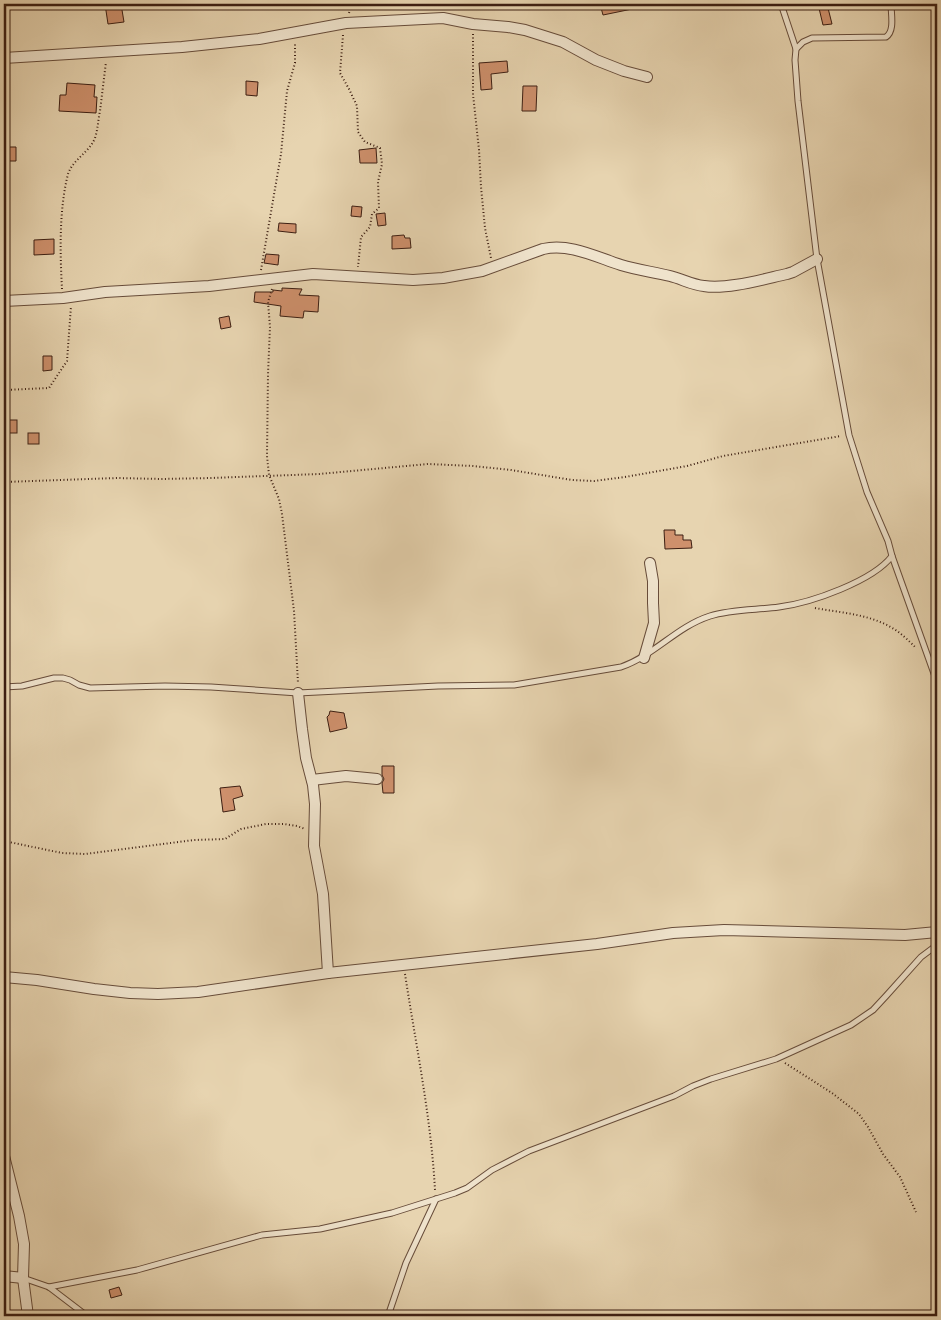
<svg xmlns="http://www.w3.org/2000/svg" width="941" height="1320" font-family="'Gentium Book Plus',serif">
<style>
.building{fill:#ce906c;stroke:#3c1e12}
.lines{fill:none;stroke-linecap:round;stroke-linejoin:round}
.service-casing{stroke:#674c3a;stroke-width:7}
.minor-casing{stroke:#674c3a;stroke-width:12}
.path{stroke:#3c1e12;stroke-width:2;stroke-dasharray:1 2.5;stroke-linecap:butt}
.service{stroke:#efe3cc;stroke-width:5}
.minor{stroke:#efe3cc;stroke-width:10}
</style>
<rect width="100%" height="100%" fill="#e7d4b0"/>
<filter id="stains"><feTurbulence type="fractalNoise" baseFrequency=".004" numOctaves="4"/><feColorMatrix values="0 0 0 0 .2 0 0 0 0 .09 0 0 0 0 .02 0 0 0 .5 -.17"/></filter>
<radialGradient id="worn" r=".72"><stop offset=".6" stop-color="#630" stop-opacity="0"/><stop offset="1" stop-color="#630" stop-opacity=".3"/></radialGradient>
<g class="building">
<polygon points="105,4 121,4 124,22 108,24"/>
<polygon points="600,4 636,4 637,8 603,15"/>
<polygon points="818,4 827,4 832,24 823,25"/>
<polygon points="507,61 508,72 491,74 492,89 481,90 479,63"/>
<polygon points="246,81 258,82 257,96 246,95"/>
<polygon points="67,83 95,85 94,97 97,97 96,113 59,111 60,95 66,95"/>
<polygon points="523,86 537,86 536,111 522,111"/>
<polygon points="7,147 16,147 16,161 6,161"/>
<polygon points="376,148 377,163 360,163 359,150"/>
<polygon points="352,206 362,207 361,217 351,216"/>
<polygon points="385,213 386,225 378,226 376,214"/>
<polygon points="279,223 296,224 296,233 278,231"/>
<polygon points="404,235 405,238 410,238 411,248 392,249 392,236"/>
<polygon points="54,239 54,254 34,255 34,240"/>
<polygon points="266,254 279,255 278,265 264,263"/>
<polygon points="282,288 302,289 299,295 319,296 318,312 304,311 303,318 280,316 281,306 254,302 255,292 273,292 273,290 282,291"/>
<polygon points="229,316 231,327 221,329 219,318"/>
<polygon points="43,356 52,356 52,370 43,371"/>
<rect x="4" y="420" width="13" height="13"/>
<rect x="28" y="433" width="11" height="11"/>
<polygon points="664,530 675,530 675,535 683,535 683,540 691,540 692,548 665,549"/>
<polygon points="330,711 344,713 347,728 330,732 327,717 329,715"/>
<polygon points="382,766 394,766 394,793 383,793 382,783 384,779 382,775"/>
<polygon points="240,786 243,796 233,799 235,810 223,812 220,788"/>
<polygon points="119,1287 122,1295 111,1298 109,1290"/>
</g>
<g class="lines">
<defs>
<g id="service">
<polyline points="781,4 796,49"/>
<polyline points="892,556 937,682"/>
<path d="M4 687 22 686 54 678H63L70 680 79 685 90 688 165 686 211 687 298 693 438 686 514 685 621 667C655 655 676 627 710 616 731 609 757 610 779 607 811 603 873 581 892 556L888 541 867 492 849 435 817 259 798 101 795 60 796 49 803 42 812 38 886 37C895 31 891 14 891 4"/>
<polyline points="23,1278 49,1287 87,1316"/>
<polyline points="49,1287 137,1270 262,1235 320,1229 392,1213 455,1193 467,1188 492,1170 529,1151 674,1096 693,1086 711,1079 776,1059 851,1025 873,1010 886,996 921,957 937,945"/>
<polyline points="388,1316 406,1263 436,1199"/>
</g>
<g id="minor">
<polyline points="4,58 182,47 259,39 346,23 443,18 473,24 508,27 525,30 563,42 596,60 624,71 647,77"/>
<path d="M4 301 63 298 105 292 209 286 313 274 413 280 443 278 482 271 543 249C570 243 596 257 621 265 637 270 654 272 670 276 682 279 692 285 704 286 726 290 764 279 787 274L793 272 817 259"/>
<polyline points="644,658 654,623 653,603 653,581 650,563"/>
<polyline points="298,693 302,729 306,758 313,785 315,804 314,846 323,894 328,973"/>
<polyline points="312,780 346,776 377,779"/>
<polyline points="4,977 37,980 94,989 130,993 158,994 198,992 328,973 597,944 673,933 724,930 905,935 937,932"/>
<polyline points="4,1156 19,1216 24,1244 23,1278 28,1316"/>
<polyline points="4,1276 23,1278"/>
</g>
</defs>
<use href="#service" class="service-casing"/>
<use href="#minor" class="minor-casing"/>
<g class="path">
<polyline points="458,4 460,10"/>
<polyline points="349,13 352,4"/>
<polyline points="473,34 473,94 479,150 481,187 485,228 491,258"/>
<polyline points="343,35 340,73 349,89 357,106 358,132 365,142 380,148 382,164 378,182 379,208 372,214 370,227 361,237 358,267"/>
<polyline points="261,270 281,154 287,91 295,63 295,43"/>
<path d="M62 289C60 252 59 210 68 174 73 159 89 153 95 138 98 129 98 120 100 111 102 95 104 78 106 62"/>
<polyline points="272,289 268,302 270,327 268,374 267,456 269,475 279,499 282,514 294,611 298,683"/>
<polyline points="4,390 49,388 67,361 71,306"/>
<polyline points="4,482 117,478 161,479 211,478 319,474 428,464 473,466 511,470 572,480 594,481 625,477 687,466 723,456 841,436"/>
<path d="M815 608C842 613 870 614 894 629 902 634 909 641 915 647"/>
<polyline points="4,841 62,853 85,854 194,840 225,839 241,829 266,824 284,824 297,826 305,829"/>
<path d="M405 974C416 1046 431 1117 435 1190"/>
<polyline points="785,1063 832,1093 859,1114 868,1127 883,1154 900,1177 916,1212"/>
</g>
<use href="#service" class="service"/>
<use href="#minor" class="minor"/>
</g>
<rect width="941" height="1320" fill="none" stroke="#e7d4b0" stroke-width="20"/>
<rect x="5" y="5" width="931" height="1310" fill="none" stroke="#3c1e12" stroke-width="2.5"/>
<rect x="10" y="10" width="921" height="1300" fill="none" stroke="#3c1e12"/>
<rect width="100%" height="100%" filter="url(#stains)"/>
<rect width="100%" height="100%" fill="url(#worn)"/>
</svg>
